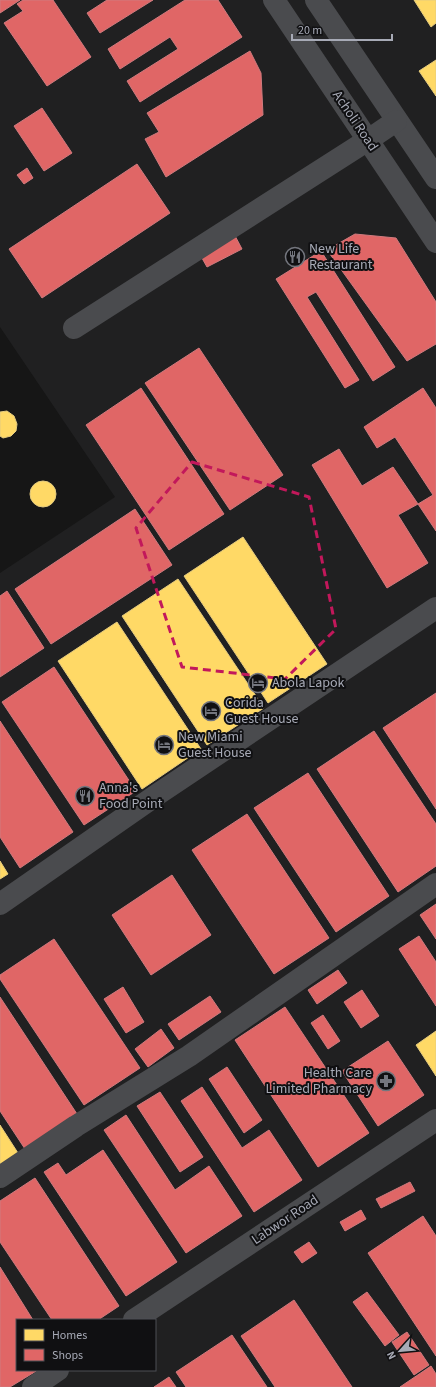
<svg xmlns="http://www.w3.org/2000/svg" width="436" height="1387" font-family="'Source Sans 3',sans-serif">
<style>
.built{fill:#202021;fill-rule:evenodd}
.homes{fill:#ffd966;stroke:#e5cb7e}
.shops{fill:#e06666;stroke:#cf7a7e}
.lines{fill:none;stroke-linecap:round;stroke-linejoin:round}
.minor{stroke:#4a4b4e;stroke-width:22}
.marked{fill:none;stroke:#c2185b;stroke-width:3;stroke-dasharray:8 5;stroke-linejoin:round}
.labels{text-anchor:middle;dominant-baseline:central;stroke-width:4;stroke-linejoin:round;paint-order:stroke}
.street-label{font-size:14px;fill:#a7aab6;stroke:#101012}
.poi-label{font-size:14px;fill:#a7aab6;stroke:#101012;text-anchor:start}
</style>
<rect width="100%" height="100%" fill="#161616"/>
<path class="built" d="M0 0H436V1387H0V573L115 497 0 327ZM17 1320H155V1370H17Z"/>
<g class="homes">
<polygon points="414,0 436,0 436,23 431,27"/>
<polygon points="436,60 436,96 419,71"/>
<polygon points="7,411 14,416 17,424 16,431 11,436 3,438 0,436 0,412"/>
<circle cx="43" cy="494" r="13"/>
<polygon points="243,537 327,664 268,703 184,576"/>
<polygon points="178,579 264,708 207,745 122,616"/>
<polygon points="117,622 201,749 142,789 58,661"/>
<polygon points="0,861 8,874 0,879"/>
<polygon points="436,1031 436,1076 416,1045"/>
<polygon points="0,1125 18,1153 0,1165"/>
</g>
<g class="shops">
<polygon points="0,0 20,0 0,13"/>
<polygon points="23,0 53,0 91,57 47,86 4,23 23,11 17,4"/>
<polygon points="107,0 153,0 100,33 87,13"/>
<polygon points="185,0 218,0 242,37 140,102 127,81 178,49 170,37 120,69 108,49"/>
<polygon points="250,51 261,73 263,115 166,177 145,139 159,132 147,113"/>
<polygon points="42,108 72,153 44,171 14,126"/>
<polygon points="137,164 170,213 42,298 9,249"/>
<polygon points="27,168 33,178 24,184 17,175"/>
<polygon points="233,232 242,249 207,267 198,251"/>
<polygon points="355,234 396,238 436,302 436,344 407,361 327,250"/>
<polygon points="321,251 395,367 373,381 316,292 307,297 359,380 345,388 276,279"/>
<polygon points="199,348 283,475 230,510 145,383"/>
<polygon points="141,388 224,514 169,550 86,425"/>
<polygon points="423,388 436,408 436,531 418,504 433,495 395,437 377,448 364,427"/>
<polygon points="339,449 362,486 393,467 418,504 398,515 428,563 387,588 312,465"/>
<polygon points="135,509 172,565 51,644 15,589"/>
<polygon points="7,591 44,648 0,677 0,596"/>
<polygon points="54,667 136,791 84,825 2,702"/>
<polygon points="436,693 436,809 383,728"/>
<polygon points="0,721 73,832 20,868 0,837"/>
<polygon points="374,731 436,824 436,866 398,892 317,769"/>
<polygon points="308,773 389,896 336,932 254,808"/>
<polygon points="247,814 329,938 274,974 192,850"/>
<polygon points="172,875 211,935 151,975 112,915"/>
<polygon points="436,904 436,939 420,915"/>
<polygon points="419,936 436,962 436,1006 399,949"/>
<polygon points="54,939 140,1068 84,1105 0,979 0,975"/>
<polygon points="338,970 347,983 317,1004 308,990"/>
<polygon points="123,987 144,1022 126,1033 104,999"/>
<polygon points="362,990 379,1016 361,1028 344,1002"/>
<polygon points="210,996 221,1012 179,1040 168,1024"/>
<polygon points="0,997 77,1114 25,1149 0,1111"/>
<polygon points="285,1007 369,1133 318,1167 235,1040"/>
<polygon points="323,1015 340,1041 328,1049 311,1023"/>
<polygon points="161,1029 174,1048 148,1067 135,1049"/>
<polygon points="388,1041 424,1095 378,1126 342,1071"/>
<polygon points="227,1067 262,1120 244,1133 209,1079"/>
<polygon points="202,1087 242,1148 269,1130 302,1180 254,1212 181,1101"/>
<polygon points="160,1092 203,1157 180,1172 137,1106"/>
<polygon points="126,1115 175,1190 209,1166 242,1216 186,1253 104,1130"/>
<polygon points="103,1150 177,1262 126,1296 44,1172 58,1163 66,1175"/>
<polygon points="35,1178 119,1306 98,1320 52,1320 0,1242 0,1201"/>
<polygon points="410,1182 415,1191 381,1208 376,1199"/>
<polygon points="361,1210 366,1219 345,1231 340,1222"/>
<polygon points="423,1216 436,1236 436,1356 368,1253"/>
<polygon points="309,1242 317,1253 302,1263 294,1252"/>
<polygon points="0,1267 33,1320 17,1320 17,1370 38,1370 10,1387 0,1387"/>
<polygon points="367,1292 399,1335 385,1346 353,1302"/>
<polygon points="294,1300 352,1387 275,1387 241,1336"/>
<polygon points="407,1332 429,1365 414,1375 392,1342"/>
<polygon points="232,1335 267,1387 186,1387 176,1372"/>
<polygon points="431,1366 436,1374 436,1387 400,1387"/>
<polygon points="169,1377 176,1387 154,1387"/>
</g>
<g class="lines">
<g class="minor">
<polyline points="274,0 436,242"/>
<polyline points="316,0 436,178"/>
<polyline points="74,328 368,140 396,121"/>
<polyline points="0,904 158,794 436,608"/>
<polyline points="0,1177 76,1126 189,1056 436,884"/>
<polyline points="134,1320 436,1120"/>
<polyline points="33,1387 58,1370"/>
</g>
</g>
<path class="marked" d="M192 462 309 497 336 629 285 679 182 667 136 528Z"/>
<defs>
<symbol id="restaurant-ring" viewBox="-11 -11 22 22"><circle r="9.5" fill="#101012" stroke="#74767e" stroke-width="1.5"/><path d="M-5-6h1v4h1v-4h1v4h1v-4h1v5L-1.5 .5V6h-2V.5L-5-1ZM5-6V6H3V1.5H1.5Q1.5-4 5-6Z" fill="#74767e"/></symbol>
<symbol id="hotel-ring" viewBox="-11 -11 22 22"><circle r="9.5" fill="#101012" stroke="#74767e" stroke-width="1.5"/><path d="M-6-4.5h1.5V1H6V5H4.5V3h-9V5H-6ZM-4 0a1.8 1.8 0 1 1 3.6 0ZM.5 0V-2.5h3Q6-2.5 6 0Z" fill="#74767e"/></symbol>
<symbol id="pharmacy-ring" viewBox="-11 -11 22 22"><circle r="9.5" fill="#101012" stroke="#74767e" stroke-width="1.5"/><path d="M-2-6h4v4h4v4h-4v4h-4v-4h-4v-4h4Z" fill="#74767e"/></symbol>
</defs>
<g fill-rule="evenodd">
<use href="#restaurant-ring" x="284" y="246" width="22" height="22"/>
<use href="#hotel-ring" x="247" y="672" width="22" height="22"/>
<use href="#hotel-ring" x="200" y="700" width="22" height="22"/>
<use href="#hotel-ring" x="153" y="734" width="22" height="22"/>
<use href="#restaurant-ring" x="74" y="785" width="22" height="22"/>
<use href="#pharmacy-ring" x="375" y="1070" width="22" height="22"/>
</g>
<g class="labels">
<g class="street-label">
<text transform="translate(355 121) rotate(56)">Acholi Road</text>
<text transform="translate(285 1220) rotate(-34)">Labwor Road</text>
</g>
<g class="poi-label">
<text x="309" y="249">New Life<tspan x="309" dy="16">Restaurant</tspan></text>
<text x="272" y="683">Abola Lapok</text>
<text x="225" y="703">Corida<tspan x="225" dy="16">Guest House</tspan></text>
<text x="178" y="737">New Miami<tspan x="178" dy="16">Guest House</tspan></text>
<text x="99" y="788">Anna's<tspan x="99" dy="16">Food Point</tspan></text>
<text x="372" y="1073" text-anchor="end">Health Care<tspan x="372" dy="16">Limited Pharmacy</tspan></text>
</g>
</g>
<rect x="16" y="1319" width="140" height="52" fill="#101012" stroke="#4c4e54"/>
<rect x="24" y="1329" width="20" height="12" fill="#ffd966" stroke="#4c4e54"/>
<text x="52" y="1339" font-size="12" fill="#a7aab6">Homes</text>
<rect x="24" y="1349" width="20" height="12" fill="#e06666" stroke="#4c4e54"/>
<text x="52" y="1359" font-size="12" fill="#a7aab6">Shops</text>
<g transform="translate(400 1351) rotate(243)" stroke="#101012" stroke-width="3" paint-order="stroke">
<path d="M0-3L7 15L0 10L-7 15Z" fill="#a7aab6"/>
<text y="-6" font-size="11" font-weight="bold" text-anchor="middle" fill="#a7aab6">N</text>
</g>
<path d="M292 34v6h100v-6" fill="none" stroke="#a7aab6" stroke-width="2"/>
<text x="298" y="34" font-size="12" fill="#a7aab6" stroke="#101012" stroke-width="3" paint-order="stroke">20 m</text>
</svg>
